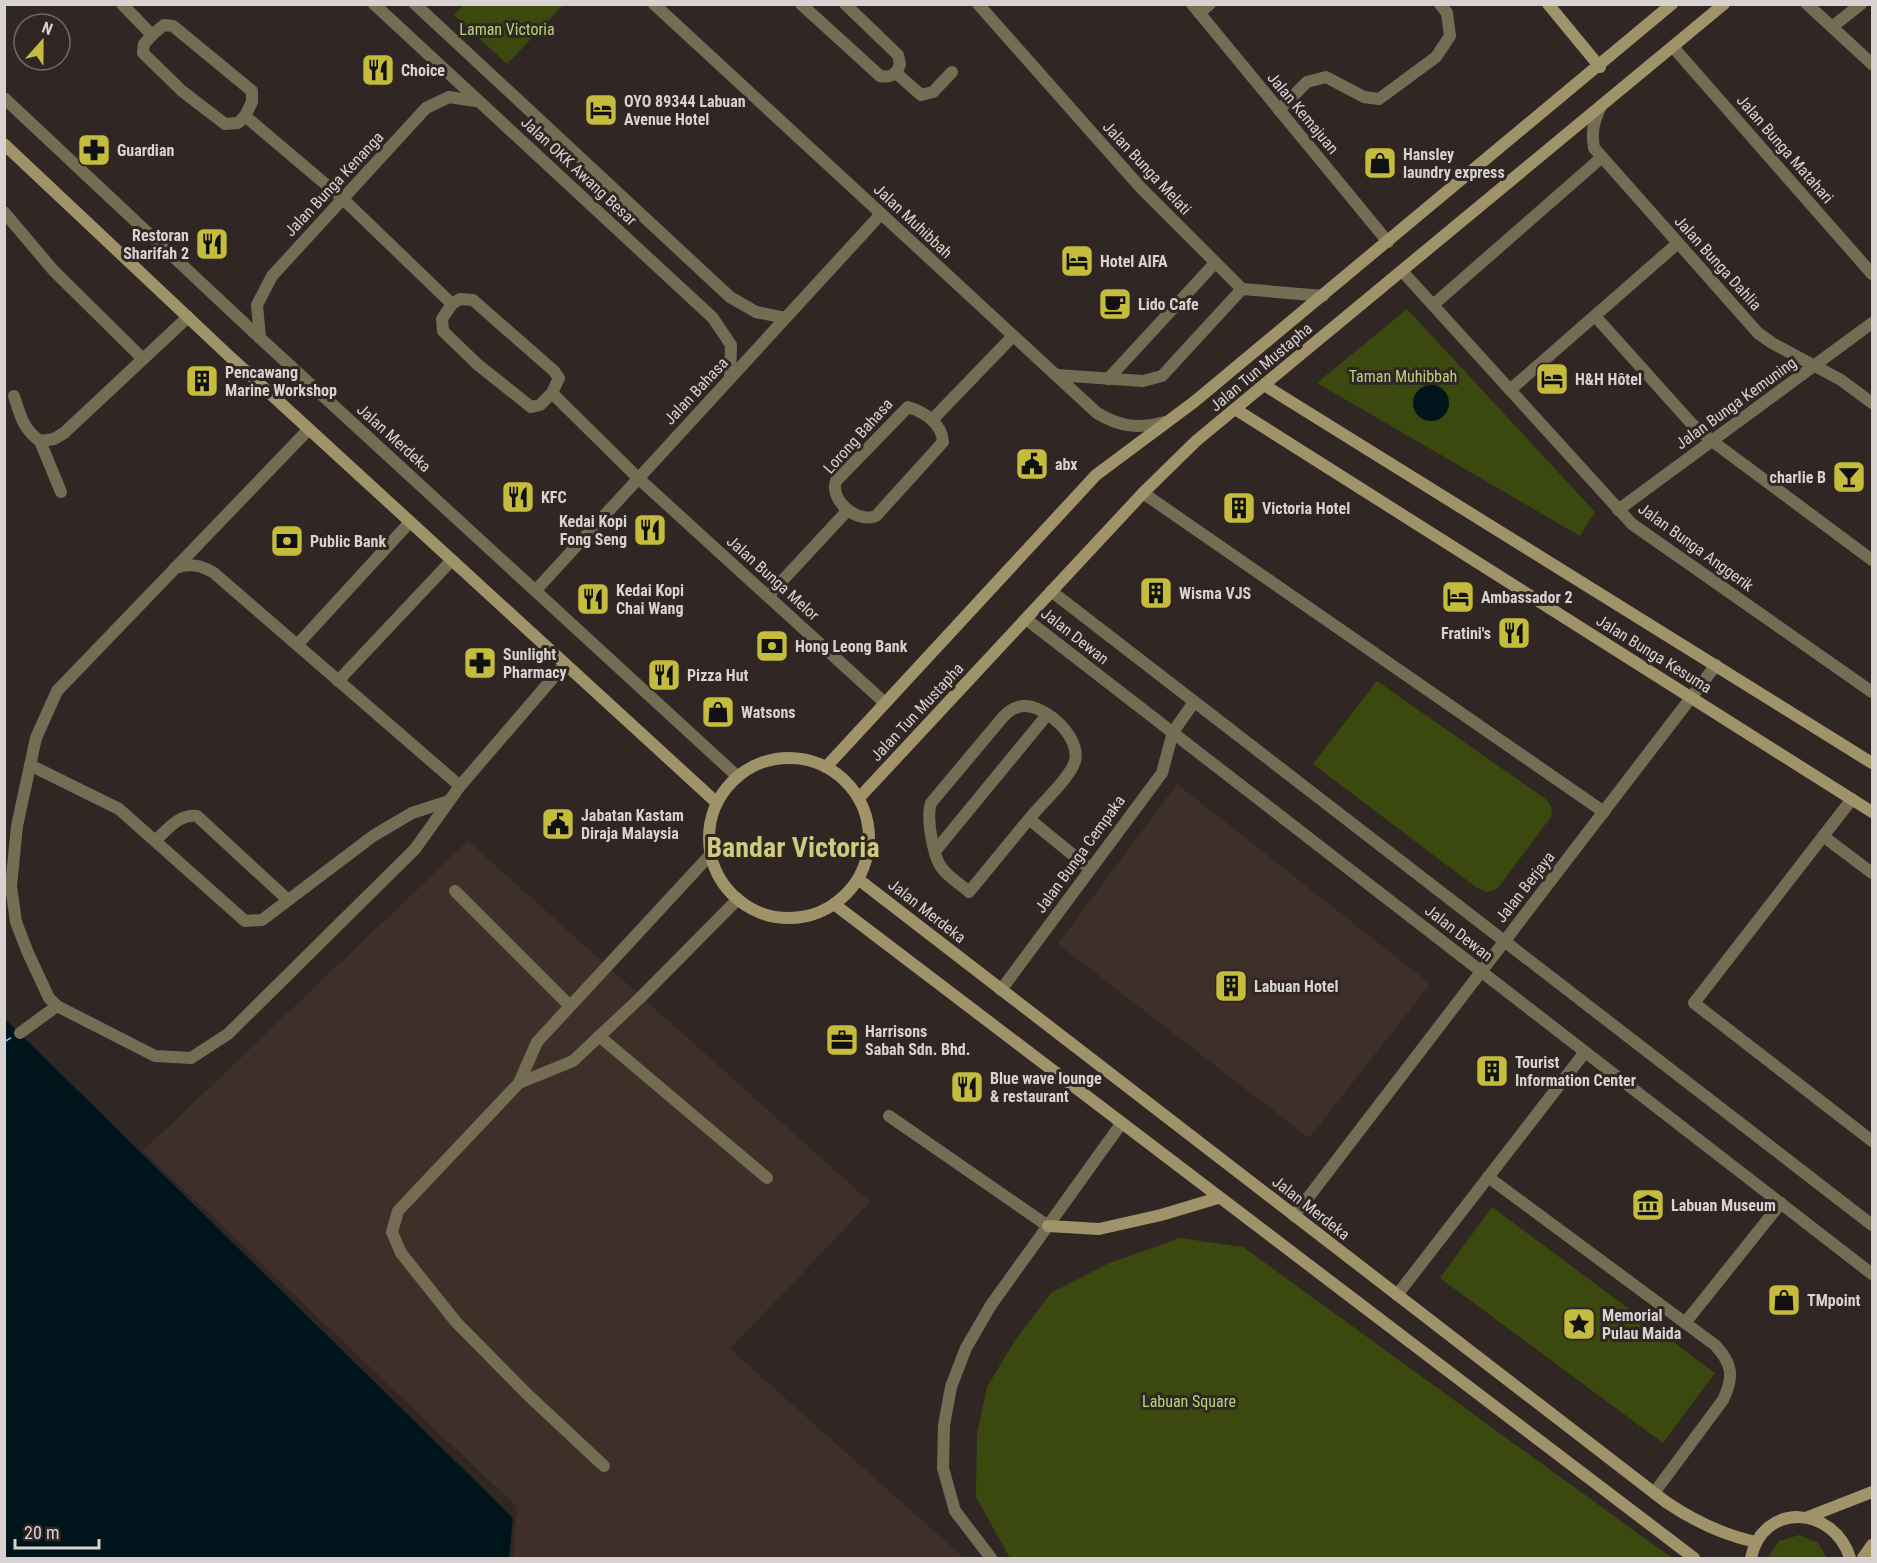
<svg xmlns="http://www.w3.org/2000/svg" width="1877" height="1563" font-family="'Roboto Condensed',sans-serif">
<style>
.built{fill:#3e2f29}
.green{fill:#3b490e}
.water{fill:#00151b}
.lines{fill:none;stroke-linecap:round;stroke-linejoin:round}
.ferry{stroke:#58d5f3;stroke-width:1.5;stroke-dasharray:8 6;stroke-linecap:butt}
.lane{stroke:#756d53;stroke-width:12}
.street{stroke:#756d53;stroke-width:12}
.secondary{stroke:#a09369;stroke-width:12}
.labels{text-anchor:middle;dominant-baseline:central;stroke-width:6;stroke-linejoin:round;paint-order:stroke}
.park-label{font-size:16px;fill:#b8d27a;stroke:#302724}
.poi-label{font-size:16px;font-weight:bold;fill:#d8d3d0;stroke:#302724;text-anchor:start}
.street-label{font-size:16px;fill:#d8d3d0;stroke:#302724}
.town-label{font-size:28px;font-weight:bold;fill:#cfca7c;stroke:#302724}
</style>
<rect width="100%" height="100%" fill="#302724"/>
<g class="built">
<polygon points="1177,784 1430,984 1309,1138 1058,944"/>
<polygon points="468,841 870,1202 730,1349 964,1558 513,1558 517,1507 143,1151"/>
</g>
<g class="green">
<polygon points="464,4 563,4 563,5 507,64 454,15"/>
<polygon points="1407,309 1595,512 1580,536 1317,383"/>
<polygon points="1377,681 1547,800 1552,808 1551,817 1497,889 1487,892 1477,888 1313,764"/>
<polygon points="1492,1207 1715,1373 1663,1443 1440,1278"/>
<polygon points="1180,1238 1243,1247 1672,1558 1010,1558 976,1497 977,1434 987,1387 1014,1342 1051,1293 1107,1264"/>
<polygon points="1799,1535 1818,1543 1827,1558 1768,1558 1779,1541"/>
</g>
<g class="water">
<circle cx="1431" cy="403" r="18"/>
<polygon points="4,1018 513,1518 509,1558 5,1558"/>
</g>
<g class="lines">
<polyline class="ferry" points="4,1042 16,1035"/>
<g class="lane">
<polyline points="122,4 152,35 164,25 173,26 252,91 252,102 245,116 343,199 452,304 460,299 473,300 554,371 559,378 552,393 638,478 885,703"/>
<path d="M801 4 880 76C891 78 897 74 900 64L898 55 845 4"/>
<polyline points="1199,13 1210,4"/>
<polyline points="1832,27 1872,64"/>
<polyline points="152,35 144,44 143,53 182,91 225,124 238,123 245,116"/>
<polyline points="896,73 921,95 933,92 952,72"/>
<polyline points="1279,110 1307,82 1326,77 1364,97 1379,99 1436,57 1450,36 1447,13 1440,4"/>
<polyline points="4,212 53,270 143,359"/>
<polyline points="452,304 442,319 443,331 477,364 531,407 540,405 552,393"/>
<polyline points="1433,305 1601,158"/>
<polyline points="1595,316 1691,423 1712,441 1872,560"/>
<polyline points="1056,375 1143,381 1162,376 1242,289"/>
<polyline points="1108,379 1215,263"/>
<polyline points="1510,390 1678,243"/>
<path d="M14 396C20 415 23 429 40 441L54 439 64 433 188 317"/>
<path d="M908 407C925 412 942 424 943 442L876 516C857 524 829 500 836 481Z"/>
<polyline points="932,420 1013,336"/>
<polyline points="309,429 57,691 36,738 17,826 11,886 16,922 28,953 49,998 57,1006 155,1056 191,1058 228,1034 415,849 460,786 565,664"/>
<polyline points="40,441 61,492"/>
<polyline points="1143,493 1604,812"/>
<path d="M175 568C190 563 201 565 214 573L460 786"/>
<polyline points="768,596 848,510"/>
<polyline points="298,644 410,522"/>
<polyline points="338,681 452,560"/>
<polyline points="30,765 119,809 245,921 262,920 373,836 412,813 449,801"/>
<polyline points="1852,799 1694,1003 1872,1141"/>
<path d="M1029 819 969 892C960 884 948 877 941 867 933 855 926 817 931 803L1003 717C1009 711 1014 707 1023 706 1046 705 1081 737 1075 761 1070 778 1041 804 1029 819L1089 868"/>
<polyline points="1823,836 1872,873"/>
<path d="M156 840C168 829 179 814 197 816L288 900"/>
<polyline points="936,850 1047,715"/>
<polyline points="455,891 569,1005"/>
<polyline points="1001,990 1162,773 1173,732"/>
<polyline points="20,1033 57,1006"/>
<polyline points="599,1036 767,1178"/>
<polyline points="519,1083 573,1061 640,998 738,899"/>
<polyline points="889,1116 1048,1226"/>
<path d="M1488 1177 1715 1345C1733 1364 1734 1377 1723 1400L1654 1493"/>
<polyline points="1397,1295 1585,1052"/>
<polyline points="1685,1323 1781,1203"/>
<polyline points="604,1466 528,1395 456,1322 401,1253 392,1232 398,1211 519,1083 537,1042 711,854"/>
</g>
<g class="street">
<polyline points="374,4 713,318 731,345 730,377"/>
<polyline points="415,4 730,297 756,312 785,318"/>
<path d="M654 4 1097 413C1120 427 1139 429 1165 422"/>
<polyline points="978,4 1141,188 1242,289 1323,296"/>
<polyline points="1192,4 1388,242"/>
<polyline points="1807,4 1832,27 1861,4"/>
<polyline points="1673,47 1872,274"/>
<polyline points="4,98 260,338 738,777"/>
<path d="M1601 106C1594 121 1591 131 1594 148L1758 333 1772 343 1841 380 1872 403"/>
<polyline points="1402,271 1632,524 1872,692"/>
<polyline points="260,338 257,305 272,276 426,108 449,97 475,101"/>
<polyline points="1618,510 1872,323"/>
<polyline points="536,590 881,214"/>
<polyline points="1051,591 1872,1225"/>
<polyline points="1026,619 1872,1274"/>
<polyline points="1173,732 1194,702"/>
<polyline points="1294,1216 1716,665"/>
<polyline points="991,1558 955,1511 943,1468 944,1425 951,1387 966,1348 991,1305 1121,1124"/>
</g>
<g class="secondary">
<polyline points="1548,4 1600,67"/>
<polyline points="4,144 227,354 717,803"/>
<polyline points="1264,385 1872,763"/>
<polyline points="1235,409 1872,812"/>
<circle cx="789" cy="838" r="80"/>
<polyline points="826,767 1096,475 1194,402 1672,4"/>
<polyline points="859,798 1143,493 1196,441 1724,4"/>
<path d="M858 879 1666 1502C1694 1521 1723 1535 1756 1542"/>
<polyline points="834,904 1694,1558"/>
<polyline points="1048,1226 1099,1229 1161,1215 1218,1198"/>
<polyline points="1808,1517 1872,1492"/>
<path d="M1751 1558C1763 1501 1834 1506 1850 1558"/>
<polyline points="1863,1558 1872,1545"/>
</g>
</g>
<defs>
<symbol id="restaurant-square" viewBox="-11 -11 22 22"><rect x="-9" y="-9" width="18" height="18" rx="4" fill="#c5bc3d" stroke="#302724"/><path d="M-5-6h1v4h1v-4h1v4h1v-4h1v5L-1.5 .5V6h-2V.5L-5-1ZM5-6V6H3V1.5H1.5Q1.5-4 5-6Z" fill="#111"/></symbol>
<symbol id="hotel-square" viewBox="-11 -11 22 22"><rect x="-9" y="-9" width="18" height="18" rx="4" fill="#c5bc3d" stroke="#302724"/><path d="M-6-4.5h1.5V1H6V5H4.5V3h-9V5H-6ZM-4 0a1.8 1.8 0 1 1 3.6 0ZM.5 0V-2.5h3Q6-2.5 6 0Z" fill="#111"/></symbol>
<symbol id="pharmacy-square" viewBox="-11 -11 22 22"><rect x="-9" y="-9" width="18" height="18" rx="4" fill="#c5bc3d" stroke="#302724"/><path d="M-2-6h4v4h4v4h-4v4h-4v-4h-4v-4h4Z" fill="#111"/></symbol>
<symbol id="shop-square" viewBox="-11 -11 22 22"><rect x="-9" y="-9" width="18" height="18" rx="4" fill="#c5bc3d" stroke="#302724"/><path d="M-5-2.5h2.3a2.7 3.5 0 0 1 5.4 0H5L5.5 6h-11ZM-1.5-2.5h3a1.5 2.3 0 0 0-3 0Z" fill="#111"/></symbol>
<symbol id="cafe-square" viewBox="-11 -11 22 22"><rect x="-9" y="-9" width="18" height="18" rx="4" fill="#c5bc3d" stroke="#302724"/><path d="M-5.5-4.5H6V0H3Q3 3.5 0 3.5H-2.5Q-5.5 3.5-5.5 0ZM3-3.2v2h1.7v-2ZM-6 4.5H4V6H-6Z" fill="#111"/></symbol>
<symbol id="building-square" viewBox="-11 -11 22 22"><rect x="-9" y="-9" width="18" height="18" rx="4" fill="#c5bc3d" stroke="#302724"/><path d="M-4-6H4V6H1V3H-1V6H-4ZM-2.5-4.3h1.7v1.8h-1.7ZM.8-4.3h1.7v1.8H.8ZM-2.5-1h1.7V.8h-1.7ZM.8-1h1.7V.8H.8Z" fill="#111"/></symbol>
<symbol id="civic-square" viewBox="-11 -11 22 22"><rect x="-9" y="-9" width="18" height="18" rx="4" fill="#c5bc3d" stroke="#302724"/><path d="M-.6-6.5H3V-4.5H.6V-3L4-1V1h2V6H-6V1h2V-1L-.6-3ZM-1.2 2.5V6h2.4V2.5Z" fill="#111"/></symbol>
<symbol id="bar-square" viewBox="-11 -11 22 22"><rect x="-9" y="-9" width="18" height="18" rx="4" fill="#c5bc3d" stroke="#302724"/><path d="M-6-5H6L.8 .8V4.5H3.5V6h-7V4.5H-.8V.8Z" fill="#111"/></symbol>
<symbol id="bank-square" viewBox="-11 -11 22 22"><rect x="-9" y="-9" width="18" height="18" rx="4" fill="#c5bc3d" stroke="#302724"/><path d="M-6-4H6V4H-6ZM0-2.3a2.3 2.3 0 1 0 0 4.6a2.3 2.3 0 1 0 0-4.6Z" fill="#111"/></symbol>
<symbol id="office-square" viewBox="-11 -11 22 22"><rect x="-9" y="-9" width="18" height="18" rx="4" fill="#c5bc3d" stroke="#302724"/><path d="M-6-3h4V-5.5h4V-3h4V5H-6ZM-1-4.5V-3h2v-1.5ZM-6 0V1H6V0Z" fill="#111"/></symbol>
<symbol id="museum-square" viewBox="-11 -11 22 22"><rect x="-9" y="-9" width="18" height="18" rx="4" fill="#c5bc3d" stroke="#302724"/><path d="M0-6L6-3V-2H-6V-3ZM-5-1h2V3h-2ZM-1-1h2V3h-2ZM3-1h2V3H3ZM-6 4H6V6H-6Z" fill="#111"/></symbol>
<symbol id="sight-square" viewBox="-11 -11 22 22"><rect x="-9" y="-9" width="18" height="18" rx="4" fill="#c5bc3d" stroke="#302724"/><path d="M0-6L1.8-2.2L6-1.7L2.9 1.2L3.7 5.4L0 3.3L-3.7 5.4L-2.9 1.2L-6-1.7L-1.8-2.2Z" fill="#111"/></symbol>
</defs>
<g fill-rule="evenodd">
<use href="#restaurant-square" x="359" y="51" width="38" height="38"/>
<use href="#hotel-square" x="582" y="91" width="38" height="38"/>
<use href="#pharmacy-square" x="75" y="131" width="38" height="38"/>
<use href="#shop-square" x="1361" y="144" width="38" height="38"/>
<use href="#restaurant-square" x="193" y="225" width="38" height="38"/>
<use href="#hotel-square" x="1058" y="242" width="38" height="38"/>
<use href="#cafe-square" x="1096" y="285" width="38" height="38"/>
<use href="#hotel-square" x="1533" y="360" width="38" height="38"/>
<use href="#building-square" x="183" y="362" width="38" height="38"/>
<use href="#civic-square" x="1013" y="445" width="38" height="38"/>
<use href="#bar-square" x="1830" y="458" width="38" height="38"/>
<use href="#restaurant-square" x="499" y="478" width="38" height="38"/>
<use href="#building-square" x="1220" y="489" width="38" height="38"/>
<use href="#restaurant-square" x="631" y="511" width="38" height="38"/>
<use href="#bank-square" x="268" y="522" width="38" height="38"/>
<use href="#building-square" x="1137" y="574" width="38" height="38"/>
<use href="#hotel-square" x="1439" y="578" width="38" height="38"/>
<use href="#restaurant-square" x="574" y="580" width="38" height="38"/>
<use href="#restaurant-square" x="1495" y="614" width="38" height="38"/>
<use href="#bank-square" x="753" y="627" width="38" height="38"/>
<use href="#pharmacy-square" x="461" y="644" width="38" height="38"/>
<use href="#restaurant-square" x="645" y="656" width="38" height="38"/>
<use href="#shop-square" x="699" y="693" width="38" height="38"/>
<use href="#civic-square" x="539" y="805" width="38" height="38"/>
<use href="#building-square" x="1212" y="967" width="38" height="38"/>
<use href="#office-square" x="823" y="1021" width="38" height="38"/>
<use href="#building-square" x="1473" y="1052" width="38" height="38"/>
<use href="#restaurant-square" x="948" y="1068" width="38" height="38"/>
<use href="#museum-square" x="1629" y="1186" width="38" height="38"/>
<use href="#shop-square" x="1765" y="1281" width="38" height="38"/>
<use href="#sight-square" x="1560" y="1305" width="38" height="38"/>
</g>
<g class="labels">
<g class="park-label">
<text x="507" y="29">Laman Victoria</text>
<text x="1403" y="376">Taman Muhibbah</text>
<text x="1189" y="1401">Labuan Square</text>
</g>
<g class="poi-label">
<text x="401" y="70">Choice</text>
<text x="624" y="101">OYO 89344 Labuan<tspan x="624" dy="18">Avenue Hotel</tspan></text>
<text x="117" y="150">Guardian</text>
<text x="1403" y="154">Hansley<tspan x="1403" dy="18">laundry express</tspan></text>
<text x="189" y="235" text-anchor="end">Restoran<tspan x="189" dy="18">Sharifah 2</tspan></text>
<text x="1100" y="261">Hotel AIFA</text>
<text x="1138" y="304">Lido Cafe</text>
<text x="225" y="372">Pencawang<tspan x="225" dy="18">Marine Workshop</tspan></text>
<text x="1575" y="379">H&amp;H Hôtel</text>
<text x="1055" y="464">abx</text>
<text x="1826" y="477" text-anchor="end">charlie B</text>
<text x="541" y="497">KFC</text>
<text x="1262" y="508">Victoria Hotel</text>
<text x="627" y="521" text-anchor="end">Kedai Kopi<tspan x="627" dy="18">Fong Seng</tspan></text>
<text x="310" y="541">Public Bank</text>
<text x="616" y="590">Kedai Kopi<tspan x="616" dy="18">Chai Wang</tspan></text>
<text x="1179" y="593">Wisma VJS</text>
<text x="1481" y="597">Ambassador 2</text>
<text x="1491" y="633" text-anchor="end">Fratini's</text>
<text x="795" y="646">Hong Leong Bank</text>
<text x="503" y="654">Sunlight<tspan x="503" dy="18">Pharmacy</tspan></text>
<text x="687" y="675">Pizza Hut</text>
<text x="741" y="712">Watsons</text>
<text x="581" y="815">Jabatan Kastam<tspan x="581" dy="18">Diraja Malaysia</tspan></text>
<text x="1254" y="986">Labuan Hotel</text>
<text x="865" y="1031">Harrisons<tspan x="865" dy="18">Sabah Sdn. Bhd.</tspan></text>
<text x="1515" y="1062">Tourist<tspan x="1515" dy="18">Information Center</tspan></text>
<text x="990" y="1078">Blue wave lounge<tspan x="990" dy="18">&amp; restaurant</tspan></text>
<text x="1671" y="1205">Labuan Museum</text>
<text x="1807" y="1300">TMpoint</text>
<text x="1602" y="1315">Memorial<tspan x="1602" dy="18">Pulau Maida</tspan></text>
</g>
<g class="street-label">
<text transform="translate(1303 113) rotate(50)">Jalan Kemajuan</text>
<text transform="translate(1785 149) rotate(49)">Jalan Bunga Matahari</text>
<text transform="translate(1147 168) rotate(47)">Jalan Bunga Melati</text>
<text transform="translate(579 171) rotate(43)">Jalan OKK Awang Besar</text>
<text transform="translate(334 184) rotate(-47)">Jalan Bunga Kenanga</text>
<text transform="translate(913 221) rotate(43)">Jalan Muhibbah</text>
<text transform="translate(1718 263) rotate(48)">Jalan Bunga Dahlia</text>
<text transform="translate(1261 367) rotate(-40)">Jalan Tun Mustapha</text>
<text transform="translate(696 391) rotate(-47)">Jalan Bahasa</text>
<text transform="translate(1736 403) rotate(-36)">Jalan Bunga Kemuning</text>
<text transform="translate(858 436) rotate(-48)">Lorong Bahasa</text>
<text transform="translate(394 438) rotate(42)">Jalan Merdeka</text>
<text transform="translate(1696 547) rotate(36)">Jalan Bunga Anggerik</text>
<text transform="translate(773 578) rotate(42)">Jalan Bunga Melor</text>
<text transform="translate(1075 636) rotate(38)">Jalan Dewan</text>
<text transform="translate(1654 654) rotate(32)">Jalan Bunga Kesuma</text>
<text transform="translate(917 712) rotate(-47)">Jalan Tun Mustapha</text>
<text transform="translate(1080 854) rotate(-54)">Jalan Bunga Cempaka</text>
<text transform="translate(1525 887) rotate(-52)">Jalan Berjaya</text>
<text transform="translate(927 911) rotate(38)">Jalan Merdeka</text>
<text transform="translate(1459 933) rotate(38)">Jalan Dewan</text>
<text transform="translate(1311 1208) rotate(38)">Jalan Merdeka</text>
</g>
<g class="town-label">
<text x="793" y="847">Bandar Victoria</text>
</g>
</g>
<rect width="1877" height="1563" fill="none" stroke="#d8d3d0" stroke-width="12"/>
<g transform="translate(42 42) rotate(21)"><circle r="28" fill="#302724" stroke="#736c69" stroke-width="1.5"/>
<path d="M0-4.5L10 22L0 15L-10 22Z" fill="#c5bc3d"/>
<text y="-9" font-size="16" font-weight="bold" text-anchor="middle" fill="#d8d3d0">N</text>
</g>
<path d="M15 1539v9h84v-9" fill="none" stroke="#d8d3d0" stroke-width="3"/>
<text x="24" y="1539" font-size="18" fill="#d8d3d0" stroke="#302724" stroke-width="4.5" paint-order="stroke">20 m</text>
</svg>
